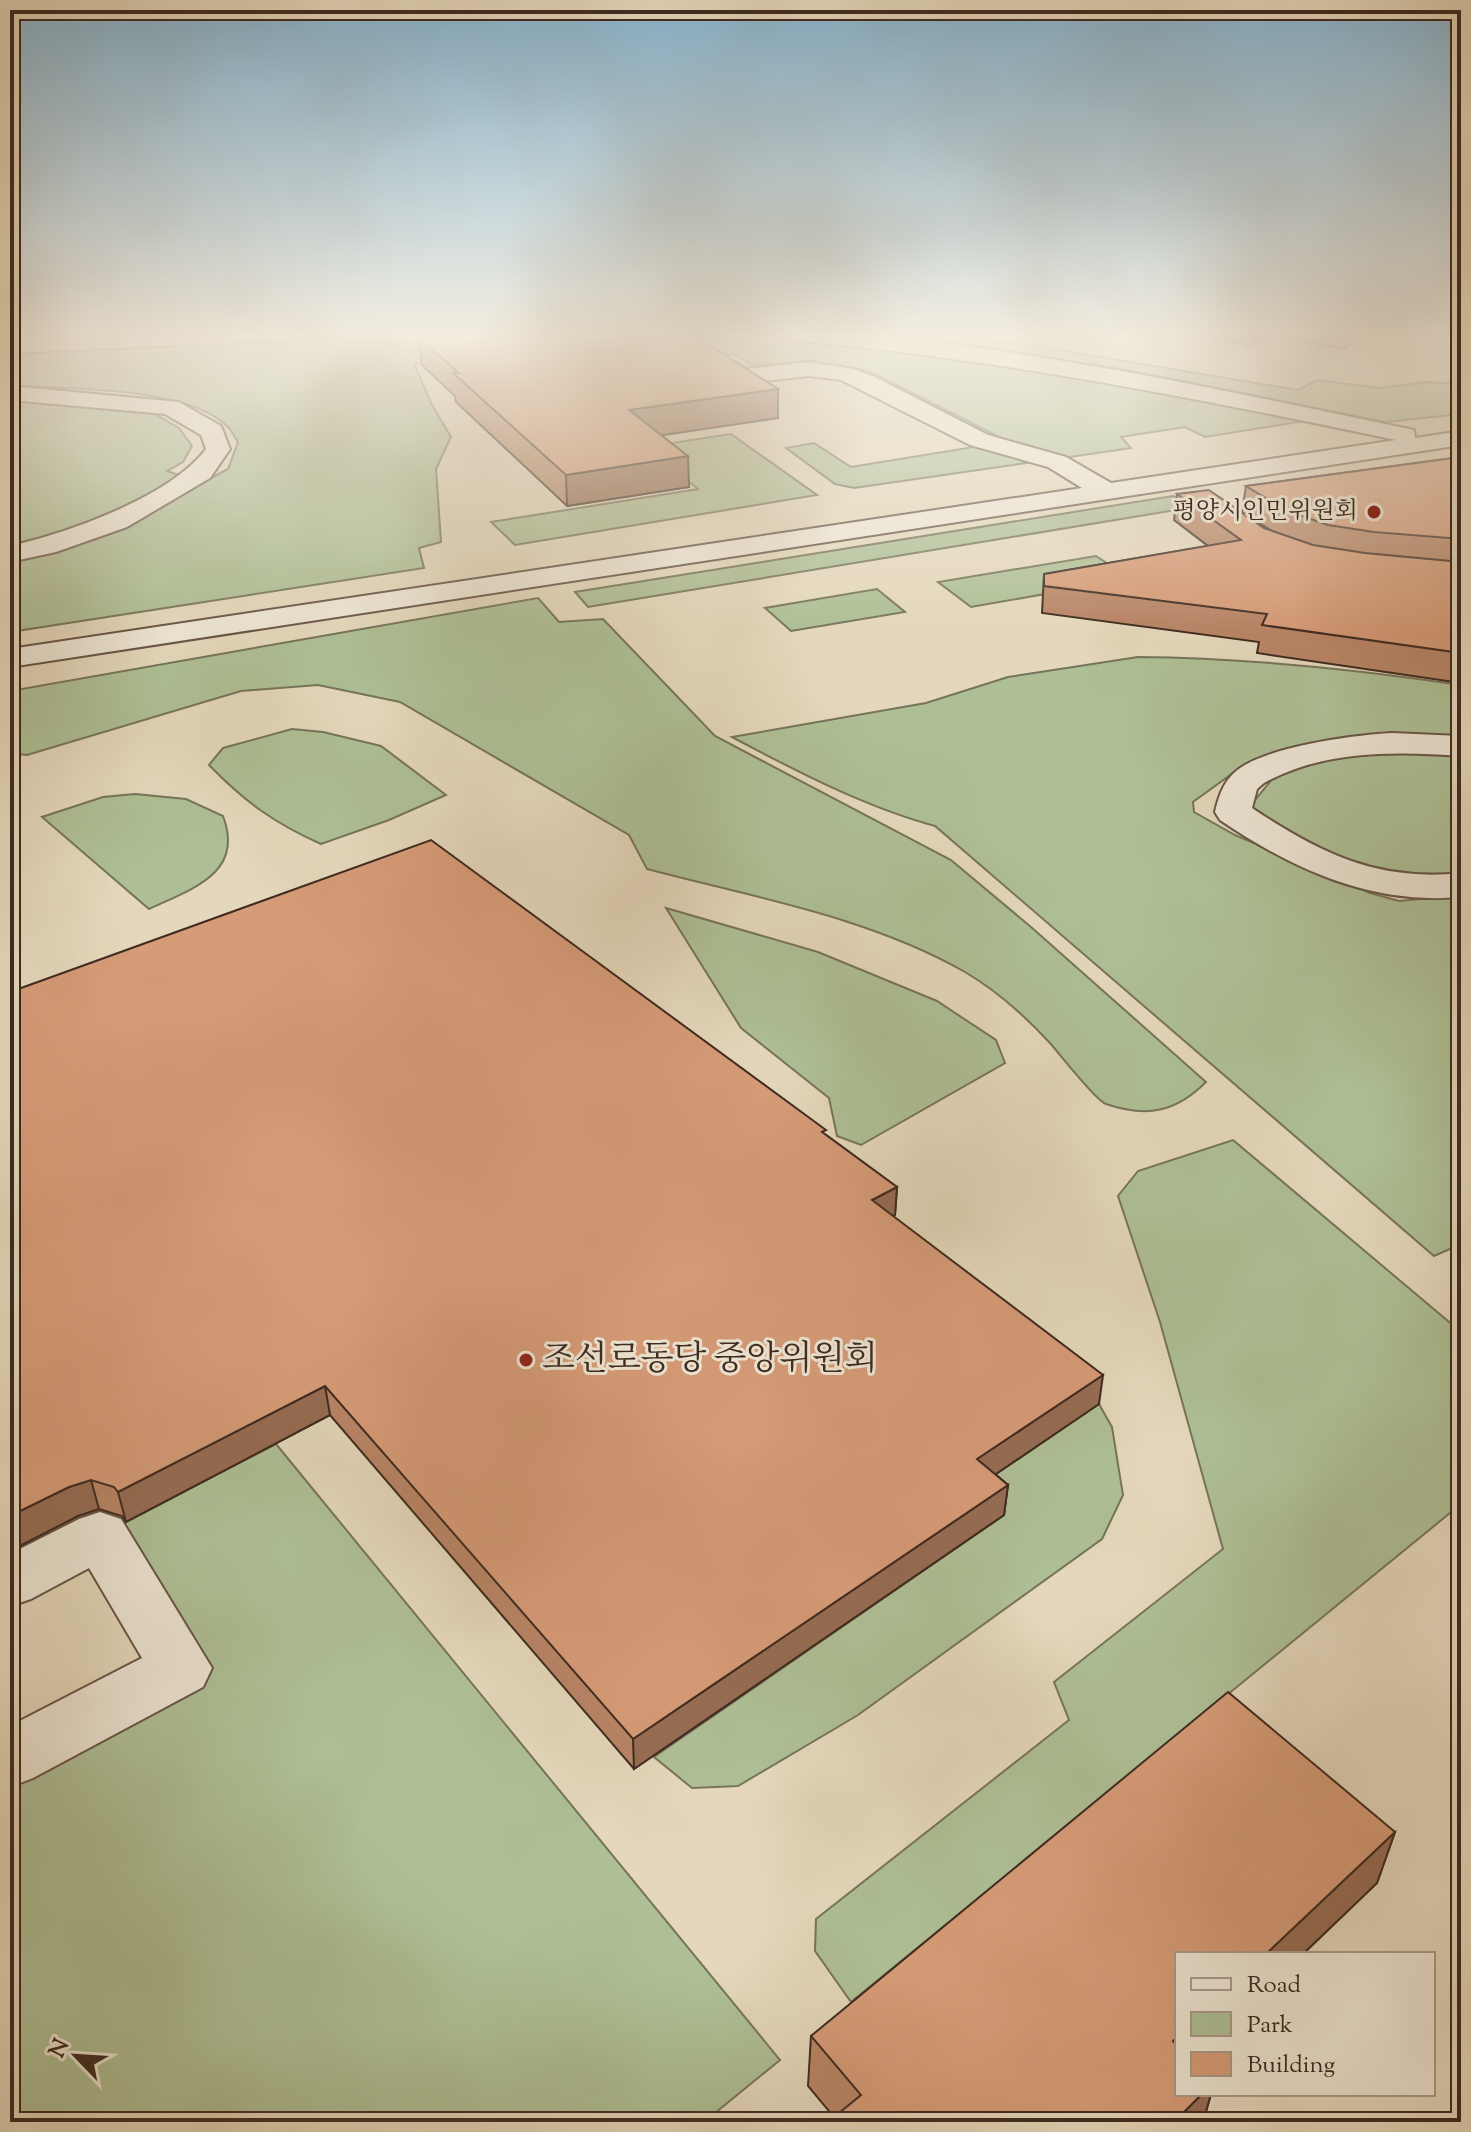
<svg xmlns="http://www.w3.org/2000/svg" width="1471" height="2132" font-family="'Sorts Mill Goudy','Noto Serif KR',serif">
<style>
.green{fill:#aebf95;stroke:#76745a;stroke-width:2}
.lines{fill:none;stroke-linecap:round;stroke-linejoin:round}
.minor-casing{stroke:#685547;stroke-width:4}
.minor{fill:#ede5d3;fill-rule:evenodd}
.wall{fill:#b88566;stroke:#3e2a20;stroke-width:2}
.shaded-wall{fill:#966c53;stroke:#3e2a20;stroke-width:2}
.building{fill:#d69b77;stroke:#3e2a20;stroke-width:2}
.poi-dot{fill:#8f2418;stroke:#ede5d3;stroke-width:3}
.labels{text-anchor:middle;dominant-baseline:central;stroke-width:6;stroke-linejoin:round;paint-order:stroke}
.far-poi-label{font-size:24px;fill:#3e2a20;stroke:#ede5d3;text-anchor:end}
.near-poi-label{font-size:34px;fill:#3e2a20;stroke:#ede5d3;text-anchor:start}
</style>
<rect width="100%" height="100%" fill="#e4d7bb"/>
<filter id="stains"><feTurbulence type="fractalNoise" baseFrequency=".0025" numOctaves="4"/><feColorMatrix values="0 0 0 0 .2 0 0 0 0 .09 0 0 0 0 .02 0 0 0 .5 -.17"/></filter>
<radialGradient id="worn" r=".72"><stop offset=".6" stop-color="#630" stop-opacity="0"/><stop offset="1" stop-color="#630" stop-opacity=".3"/></radialGradient>
<g class="green">
<path d="M379 333C517 333 658 325 796 337 963 351 1127 386 1291 416L1299 422 1205 437 1185 427 1121 437 1131 448 1063 458 997 436 869 371 809 362 754 365 734 354 706 357 668 333 414 364 431 403 451 437 436 469 441 542 419 548 424 568 10 632V558L177 496 228 469 238 442C235 438 232 431 228 427 189 386 65 389 10 386V350Z"/>
<polygon points="826,333 913,333 1029,345 1298,390 1317,380 1379,388 1426,382 1461,384 1461,414 1385,422 1116,368 961,346"/>
<path d="M10 400 151 412 179 428 192 446 183 462 167 471 182 476C130 513 70 529 10 548Z"/>
<polygon points="731,434 817,495 515,545 491,522 698,489 646,447"/>
<polygon points="814,443 851,467 986,445 1040,461 854,488 835,484 786,448"/>
<polygon points="1173,496 1194,507 588,607 575,592"/>
<polygon points="1096,556 1131,579 971,607 938,582"/>
<polygon points="877,589 905,612 791,631 765,608"/>
<path d="M538 598 559 622 603 619 715 736 951 860 1031 927 1206 1082C1176 1112 1147 1118 1106 1104 1095 1100 1060 1054 1049 1042 1024 1015 997 991 965 972 869 917 753 897 647 869L629 835 400 702 318 685 241 691 27 755 10 753V691Z"/>
<path d="M1138 657C1247 658 1354 669 1461 685V741L1309 746 1247 763 1193 802 1194 812 1235 835 1370 893 1399 901 1461 895V1244L1434 1256 935 826C865 807 796 771 732 737L926 703 1008 677Z"/>
<path d="M292 729 323 732 381 746 446 795 389 820 321 844C274 823 245 802 209 765L223 748Z"/>
<path d="M1461 750V872C1376 885 1318 851 1250 806L1273 778 1329 756Z"/>
<path d="M135 794 186 799 223 816C245 873 192 889 149 909L42 817 103 797Z"/>
<polygon points="666,908 818,952 937,1001 996,1040 1005,1063 861,1145 837,1136 829,1098 741,1028"/>
<polygon points="1233,1140 1461,1332 1461,1504 851,2002 815,1951 816,1919 1069,1720 1054,1682 1223,1549 1160,1322 1118,1196 1138,1171"/>
<polygon points="1099,1404 1112,1427 1123,1495 1102,1539 858,1715 738,1786 692,1788 654,1757 1004,1515 974,1489"/>
<polygon points="276,1444 780,2060 704,2122 10,2122 10,1758 181,1668 100,1535"/>
</g>
<g class="lines">
<defs>
<g id="minor">
<polygon points="183,333 323,333 312,339 10,353 10,341"/>
<path d="M767 333C840 328 914 339 986 349 1127 369 1266 399 1405 428L1414 430 1415 438 1461 431V445L10 667V649L1082 488 1048 467 970 445 841 380 810 376 736 384 728 382 725 377 736 370 810 362 853 369 875 377 988 435 1066 457 1111 483 1396 440C1191 397 987 357 778 339Z"/>
<path d="M10 386 179 402 221 426 230 449 210 478 127 527 56 552 10 562V546C68 533 170 497 206 449L201 435 165 414 10 400Z"/>
<path d="M1392 733 1461 736V756C1396 751 1323 750 1264 783L1257 789 1252 808C1319 853 1378 882 1461 873V897C1371 905 1294 870 1220 820L1215 812C1218 798 1223 783 1234 773 1261 747 1354 735 1392 733Z"/>
<polygon points="100,1512 121,1519 212,1668 203,1687 33,1778 10,1787 10,1726 142,1658 89,1568 31,1599 10,1606 10,1554 79,1519"/>
</g>
</defs>
<use href="#minor" class="minor-casing"/>
<use href="#minor" class="minor"/>
</g>
<g class="wall">
<polygon points="1179,333 1371,333 1344,349 1269,336 1252,346"/>
<polygon points="419,338 778,389 778,418 661,435 689,487 567,506 456,402 455,396 422,365"/>
<polygon points="1461,457 1461,683 1257,653 1259,642 1042,613 1044,574 1208,546 1174,520 1177,494 1272,531 1242,512 1246,486"/>
<polygon points="10,992 826,1135 897,1187 895,1215 892,1216 1099,1404 995,1474 1008,1485 1004,1515 634,1769 330,1415 126,1522 122,1516 99,1509 78,1516 10,1551"/>
<polygon points="1395,1832 1377,1883 1303,1954 1177,1954 1177,2094 1211,2094 1203,2122 828,2122 834,2117 808,2086 811,2036"/>
</g>
<g class="shaded-wall">
<polygon points="1253,333 1270,333 1269,336 1252,346"/>
<polygon points="1347,333 1371,333 1344,349"/>
<polygon points="778,389 778,418 630,440 629,410"/>
<polygon points="688,456 689,487 567,506 566,475"/>
<polygon points="897,1187 895,1215 870,1228 872,1200"/>
<polygon points="1103,1375 1099,1404 974,1489 977,1459"/>
<polygon points="325,1386 330,1415 126,1522 118,1492"/>
<polygon points="91,1480 99,1509 78,1516 10,1551 10,1516 69,1487"/>
<polygon points="1008,1485 1004,1515 634,1769 633,1739"/>
<polygon points="1395,1832 1377,1883 1303,1954 1266,1954"/>
<polygon points="1202,2094 1211,2094 1203,2122 1174,2122"/>
</g>
<g class="building">
<polygon points="462,333 691,333 778,389 629,410 688,456 566,475 453,373 459,373 419,338"/>
<polygon points="1461,457 1461,539 1374,532 1328,525 1285,510 1246,486"/>
<polygon points="1209,490 1264,528 1313,545 1365,553 1461,562 1461,653 1262,625 1267,614 1044,586 1044,574 1241,540 1177,494"/>
<polygon points="431,840 826,1130 822,1132 897,1187 872,1200 1103,1375 977,1459 1008,1485 633,1739 325,1386 118,1492 114,1487 91,1480 69,1487 10,1516 10,992"/>
<polygon points="1228,1692 1395,1832 1266,1954 1177,1954 1177,2037 1173,2041 1177,2045 1177,2094 1202,2094 1174,2122 828,2122 861,2095 811,2036"/>
</g>
<linearGradient id="sky" x2="0" y2="1"><stop stop-color="#87b6d3"/><stop offset="0.53" stop-color="#f3ede0"/><stop offset="1" stop-color="#f3ede0" stop-opacity="0"/></linearGradient>
<rect width="1471" height="631" fill="url(#sky)"/>
<g class="poi-dot">
<circle cx="1374" cy="512" r="8"/>
<circle cx="526" cy="1360" r="8"/>
</g>
<g class="labels">
<g class="far-poi-label">
<text x="1358" y="512">평양시인민위원회</text>
</g>
<g class="near-poi-label">
<text x="542" y="1360">조선로동당 중앙위원회</text>
</g>
</g>
<rect width="1471" height="2132" fill="none" stroke="#e4d7bb" stroke-width="40"/>
<rect x="12" y="12" width="1447" height="2108" fill="none" stroke="#3e2a20" stroke-width="4"/>
<rect x="20" y="20" width="1431" height="2092" fill="none" stroke="#3e2a20" stroke-width="2"/>
<rect x="1175" y="1952" width="260" height="144" fill="#ede5d3" stroke="#a79a8b" stroke-width="2"/>
<rect x="1191" y="1978" width="40" height="12" fill="#ede5d3" stroke="#a79a8b" stroke-width="2"/>
<text x="1247" y="1992" font-size="24" fill="#3e2a20">Road</text>
<rect x="1191" y="2012" width="40" height="24" fill="#aebf95" stroke="#a79a8b" stroke-width="2"/>
<text x="1247" y="2032" font-size="24" fill="#3e2a20">Park</text>
<rect x="1191" y="2052" width="40" height="24" fill="#d69b77" stroke="#a79a8b" stroke-width="2"/>
<text x="1247" y="2072" font-size="24" fill="#3e2a20">Building</text>
<g transform="translate(76 2056) rotate(295)" stroke="#ede5d3" stroke-width="6" paint-order="stroke">
<path d="M0-6L14 30L0 20L-14 30Z" fill="#3e2a20"/>
<text y="-12" font-size="22" font-weight="bold" text-anchor="middle" fill="#3e2a20">N</text>
</g>
<rect width="100%" height="100%" filter="url(#stains)"/>
<rect width="100%" height="100%" fill="url(#worn)"/>
</svg>
